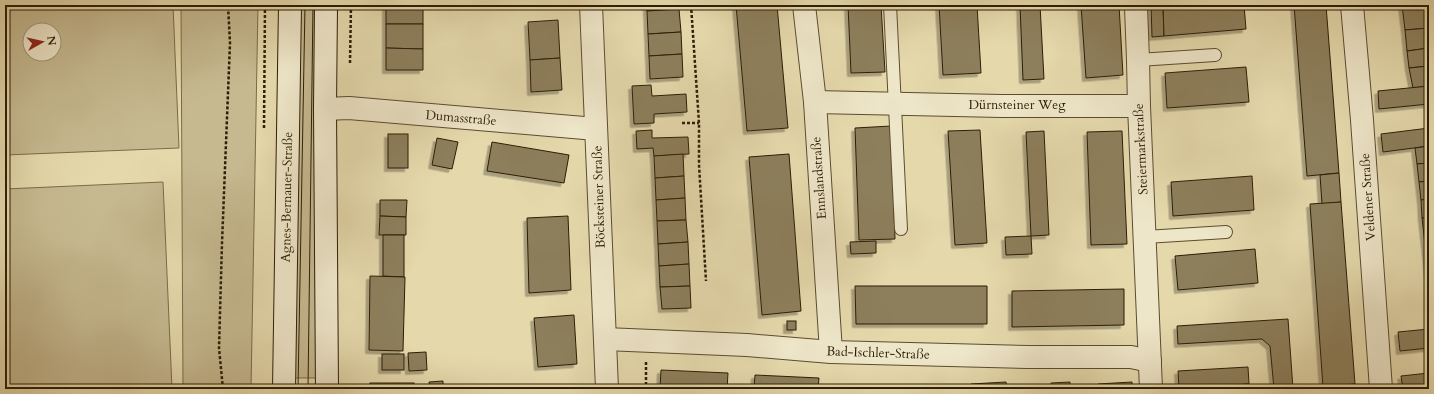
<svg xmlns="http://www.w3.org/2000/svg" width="1434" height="394" font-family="Cardo,serif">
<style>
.green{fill:#c6b990;stroke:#7a6b4b;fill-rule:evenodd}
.building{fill:#8d7f5c;stroke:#2d1d06;filter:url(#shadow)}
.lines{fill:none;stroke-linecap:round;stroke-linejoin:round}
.service-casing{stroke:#5b4c30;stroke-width:14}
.minor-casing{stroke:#5b4c30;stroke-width:24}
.secondary-casing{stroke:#2d1d06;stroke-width:24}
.path{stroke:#2d1d06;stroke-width:2.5;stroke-dasharray:3 2;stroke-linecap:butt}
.service{stroke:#eee6c9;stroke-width:12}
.minor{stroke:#eee6c9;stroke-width:22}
.secondary{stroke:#eee6c9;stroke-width:22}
.tram{stroke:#2d1d06;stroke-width:1}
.labels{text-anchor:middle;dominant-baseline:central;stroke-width:4;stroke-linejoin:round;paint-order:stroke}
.street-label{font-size:13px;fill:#2d1d06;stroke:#eee6c9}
</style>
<defs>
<filter id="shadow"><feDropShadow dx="-3.5" dy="3.5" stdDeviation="0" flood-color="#0004"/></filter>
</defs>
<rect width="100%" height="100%" fill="#e5d9ac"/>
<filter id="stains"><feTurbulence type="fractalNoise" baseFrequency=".005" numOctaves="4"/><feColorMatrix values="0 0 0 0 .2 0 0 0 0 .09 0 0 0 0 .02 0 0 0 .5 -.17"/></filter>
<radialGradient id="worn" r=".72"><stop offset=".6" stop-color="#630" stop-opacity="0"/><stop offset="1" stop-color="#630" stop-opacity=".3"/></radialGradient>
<g class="green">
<path d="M5 5H173L179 148 5 155ZM30 30H54V54H30Z"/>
<polygon points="181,5 258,5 251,389 183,389"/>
<polygon points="298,5 319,5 321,378 293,378"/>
<polygon points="163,182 172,389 5,389 5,189"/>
</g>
<g class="building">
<rect x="386" y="5" width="37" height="19"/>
<polygon points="647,5 679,5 679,9 647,11"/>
<polygon points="736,5 777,5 788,128 747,131"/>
<polygon points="848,5 881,5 885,72 851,73"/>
<polygon points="939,5 977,5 981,73 943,75"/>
<polygon points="1020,5 1040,5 1044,79 1023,80"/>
<polygon points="1081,5 1119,5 1123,75 1086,78"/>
<polygon points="1151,5 1163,5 1164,36 1152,37"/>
<polygon points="1163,5 1244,5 1246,29 1164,36"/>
<polygon points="1294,5 1326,5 1339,173 1307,176"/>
<polygon points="1402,5 1429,5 1429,28 1405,30"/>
<polygon points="679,9 681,32 648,34 647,11"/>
<polygon points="558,20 560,58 530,60 528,22"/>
<polygon points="386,24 423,24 423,49 386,48"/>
<polygon points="1429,28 1429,48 1407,51 1405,30"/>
<polygon points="681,32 682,54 649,56 648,34"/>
<polygon points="386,48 423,49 423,70 386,70"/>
<polygon points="1429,48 1429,66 1409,68 1407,51"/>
<polygon points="682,54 683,77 650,79 649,56"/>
<polygon points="560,58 562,90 531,92 530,60"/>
<polygon points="1429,66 1429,86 1413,88 1409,68"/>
<polygon points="1246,67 1249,102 1167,108 1165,73"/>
<polygon points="651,85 652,96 686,94 687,112 654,114 654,123 634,124 632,86"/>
<polygon points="1429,86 1429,104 1379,109 1378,91"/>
<polygon points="891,126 895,239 859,240 855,128"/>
<polygon points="1429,128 1429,146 1383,152 1381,134"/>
<polygon points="652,130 652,138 688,137 689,154 654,156 653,148 637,149 636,131"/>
<polygon points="980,130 987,243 955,245 948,131"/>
<polygon points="1044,131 1049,235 1031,236 1026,132"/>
<polygon points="1122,131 1127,244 1091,245 1087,132"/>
<rect x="388" y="134" width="20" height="34"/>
<polygon points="437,138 458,142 452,169 432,165"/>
<polygon points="492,142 569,155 564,183 487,171"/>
<polygon points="1429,146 1429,163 1417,164 1415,148"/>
<polygon points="683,154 684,176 655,178 654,156"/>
<polygon points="789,154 801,311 762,315 749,157"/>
<polygon points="1429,163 1429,181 1419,182 1417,164"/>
<polygon points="1339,173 1341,202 1322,204 1320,175"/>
<polygon points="684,176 685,198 656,200 655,178"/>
<polygon points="1252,176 1254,210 1173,216 1171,182"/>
<polygon points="1429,181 1429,199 1421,200 1419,182"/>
<polygon points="685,198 686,220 657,221 656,200"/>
<polygon points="1429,199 1429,218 1422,218 1421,200"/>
<polygon points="380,200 407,200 406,217 380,216"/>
<polygon points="1341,202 1355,384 1323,387 1310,204"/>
<polygon points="380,216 406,217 406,235 379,235"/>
<polygon points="568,216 571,290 529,293 527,218"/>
<polygon points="1422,218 1429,218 1429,236 1424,236"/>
<polygon points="686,220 688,242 658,244 657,221"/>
<polygon points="383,235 404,235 404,277 383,276"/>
<polygon points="1031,236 1032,254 1006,255 1005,237"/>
<polygon points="1424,236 1429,236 1429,254 1426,254"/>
<polygon points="876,241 876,253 851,254 850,242"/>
<polygon points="688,242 689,264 659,266 658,244"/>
<polygon points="1255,249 1258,283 1178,290 1175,256"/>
<polygon points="1426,254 1429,254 1429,273 1428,273"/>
<polygon points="689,264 690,286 660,287 659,266"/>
<polygon points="370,276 405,277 403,351 369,350"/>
<polygon points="690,286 691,308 662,309 660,287"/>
<polygon points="855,286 987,286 987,324 856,324"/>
<polygon points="1124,289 1124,325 1012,327 1012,291"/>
<polygon points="574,315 577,364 538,367 534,318"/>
<polygon points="1288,319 1293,389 1274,389 1270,346 1262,339 1178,344 1177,326"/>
<rect x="787" y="321" width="9" height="9"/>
<polygon points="1429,329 1429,348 1400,351 1398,332"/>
<polygon points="426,352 427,370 409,371 408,353"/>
<rect x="382" y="354" width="22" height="16"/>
<polygon points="1248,367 1249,384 1179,388 1178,371"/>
<polygon points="661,370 728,373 727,389 660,389"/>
<polygon points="1429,373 1429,389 1403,389 1401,376"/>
<polygon points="755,375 819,378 818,389 754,389"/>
<polygon points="443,381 443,389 430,389 429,382"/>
<polygon points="1006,382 1007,389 971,389 971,384"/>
<polygon points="1070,382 1070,389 1051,389 1051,383"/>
<polygon points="1132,382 1132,389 1098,389 1098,384"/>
<rect x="370" y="383" width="44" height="6"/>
<polygon points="1249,384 1249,389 1214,389 1214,386"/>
<polygon points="1355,384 1355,389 1334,389 1334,386"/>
<polygon points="917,386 917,389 887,389 887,387"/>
</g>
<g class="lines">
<defs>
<g id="service">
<polyline points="890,5 901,229"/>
<polyline points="1138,60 1215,55"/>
<polyline points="1145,237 1226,232"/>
</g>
<g id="minor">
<polyline points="591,5 607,389"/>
<polyline points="804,5 815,102 831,352"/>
<polyline points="1352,5 1362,120 1381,389"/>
<polyline points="1136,7 1138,60 1139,106 1151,389"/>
<polyline points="815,102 1001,106 1139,106"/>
<polyline points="325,109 349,108 596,129"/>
<polyline points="605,339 747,345 831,352 1028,357 1131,357 1150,361"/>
</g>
<g id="secondary">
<polyline points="326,5 325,109 327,389"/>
<polyline points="284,389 290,5"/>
</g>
</defs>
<use href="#service" class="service-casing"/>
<use href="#minor" class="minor-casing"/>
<use href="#secondary" class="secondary-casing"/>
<g class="path">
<polyline points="691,5 699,123 699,165 706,281"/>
<polyline points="350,63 351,5"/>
<polyline points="682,123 699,123"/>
<polyline points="264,128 265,5"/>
<polyline points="646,362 646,389"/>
<polyline points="223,389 219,348 222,243 230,43 228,5"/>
</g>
<use href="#service" class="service"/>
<use href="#minor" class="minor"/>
<use href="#secondary" class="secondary"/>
<g class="tram">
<polyline points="298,389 305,5"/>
<polyline points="308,389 313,5"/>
</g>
</g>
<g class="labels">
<g class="street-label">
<text x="1017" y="105">Dürnsteiner Weg</text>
<text transform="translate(461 118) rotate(5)">Dumasstraße</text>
<text transform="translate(1141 149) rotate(-93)">Steiermarkstraße</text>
<text transform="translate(819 178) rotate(-94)">Ennslandstraße</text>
<text transform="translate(287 197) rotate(-89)">Agnes-Bernauer-Straße</text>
<text transform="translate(599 197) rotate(-92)">Böcksteiner Straße</text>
<text transform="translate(1368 197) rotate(-94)">Veldener Straße</text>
<text transform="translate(878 353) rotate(2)">Bad-Ischler-Straße</text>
</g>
</g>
<rect width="1434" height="394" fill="none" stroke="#e5d9ac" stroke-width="20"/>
<rect x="6" y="6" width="1422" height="382" fill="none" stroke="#2d1d06" stroke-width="2"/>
<rect x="10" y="10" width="1414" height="374" fill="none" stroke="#2d1d06"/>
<g transform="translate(42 42) rotate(82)"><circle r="19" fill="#eee6c9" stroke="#a1967b"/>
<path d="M0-3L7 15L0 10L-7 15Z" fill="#8f2418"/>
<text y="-6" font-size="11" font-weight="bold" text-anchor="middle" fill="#2d1d06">N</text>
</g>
<rect width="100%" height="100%" filter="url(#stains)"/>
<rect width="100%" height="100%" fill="url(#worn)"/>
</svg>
